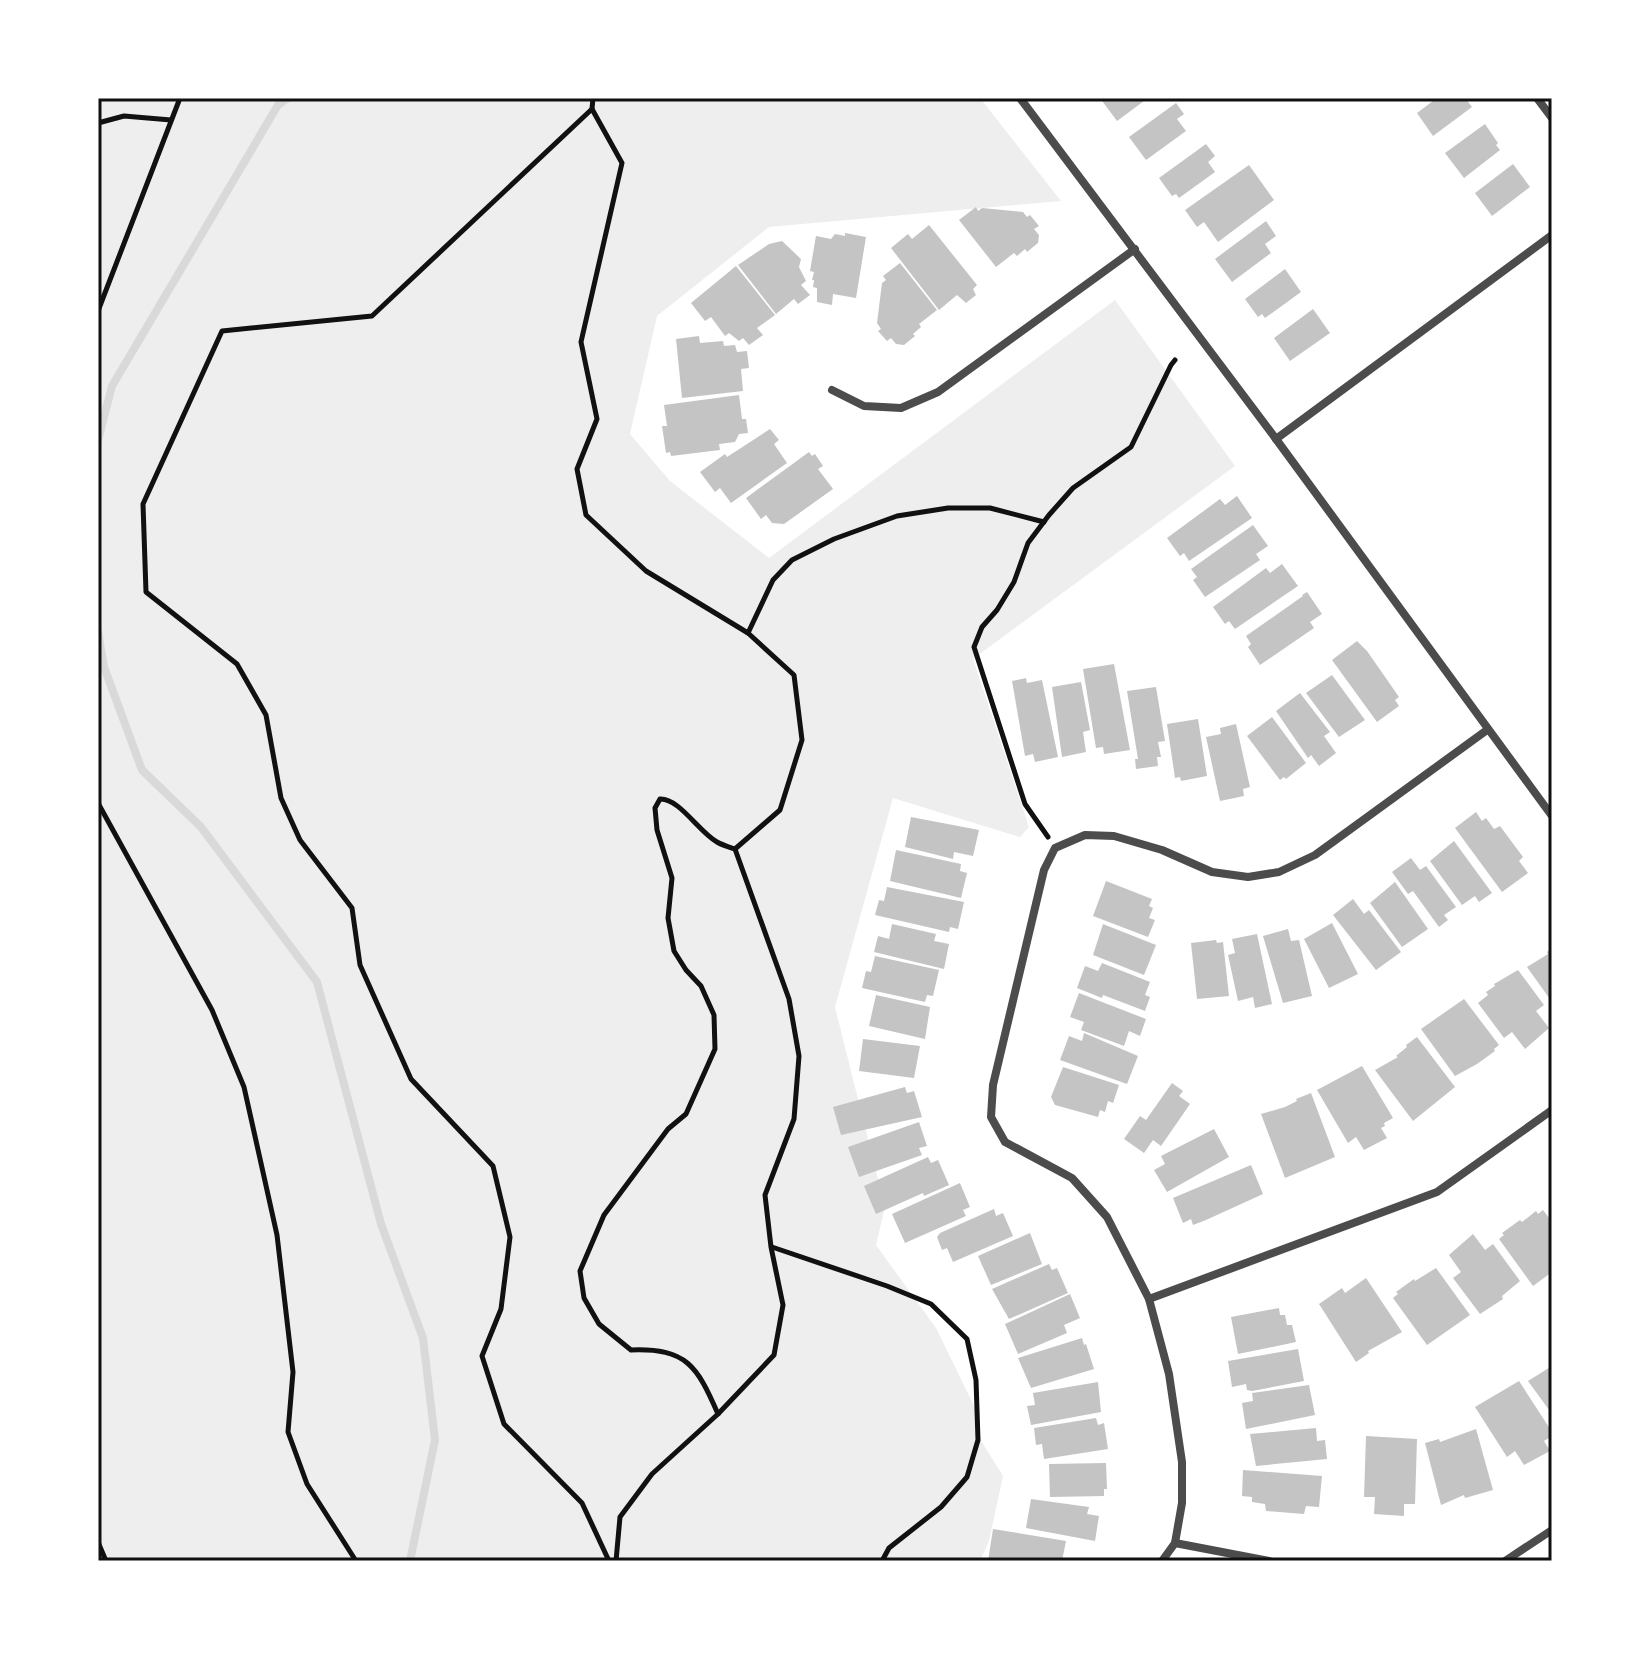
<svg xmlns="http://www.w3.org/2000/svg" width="1650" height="1659" font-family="'Work Sans',sans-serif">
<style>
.green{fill:#eee}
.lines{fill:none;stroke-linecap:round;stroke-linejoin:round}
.stream{stroke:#d9d9d9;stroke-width:8}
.building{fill:#c4c4c4}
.path{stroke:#111;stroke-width:5}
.minor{stroke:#4c4c4c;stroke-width:8}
.neatline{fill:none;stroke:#111;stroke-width:3}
</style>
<rect width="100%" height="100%" fill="#fff"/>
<polygon class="green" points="98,98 980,98 1061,201 769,227 657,316 630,434 670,481 769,558 1115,300 1235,466 973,659 1029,827 1020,837 893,798 835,1007 885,1207 876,1245 936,1328 978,1414 980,1439 1003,1476 989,1541 980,1561 98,1561"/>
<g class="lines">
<g class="stream">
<polyline points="98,440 112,386 278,105 288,98"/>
<polyline points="98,632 104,667 142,770 201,827 317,982 381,1224 423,1338 435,1440 410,1561"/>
</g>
</g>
<g class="building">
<polygon points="1100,98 1148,98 1117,121"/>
<polygon points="1437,98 1465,98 1472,107 1433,136 1417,113"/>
<polygon points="1176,103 1184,114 1177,119 1186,131 1146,160 1129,137"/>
<polygon points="1485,124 1498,143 1496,145 1500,150 1464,178 1445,153"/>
<polygon points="1206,144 1215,156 1208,162 1215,172 1179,198 1176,194 1172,196 1159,178"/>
<polygon points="1513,164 1530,187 1492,216 1475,193"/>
<polygon points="1249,165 1274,200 1218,242 1204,222 1197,227 1185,210"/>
<polygon points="976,207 978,211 982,208 1023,212 1027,217 1030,215 1039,226 1034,229 1039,235 1038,243 1027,252 1025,249 1017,256 1014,253 996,267 959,220"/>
<polygon points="1266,221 1276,236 1265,244 1271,253 1232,282 1215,259"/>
<polygon points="929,225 977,285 973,289 976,295 966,303 957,295 939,310 891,248 908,234 912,239"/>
<polygon points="845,233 866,237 856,298 833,294 832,305 817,302 817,288 813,287 814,280 812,280 814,272 810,271 816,236 831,239 835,234 845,236"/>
<polygon points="782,241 801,259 799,267 806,281 801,285 810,295 798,304 794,299 776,314 738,265 769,244"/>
<polygon points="900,263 937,310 919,324 921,327 913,334 915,336 904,345 896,344 891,338 887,341 878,331 881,329 877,323 882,283 886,280 883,276"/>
<polygon points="736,266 775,315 757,328 763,335 749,345 743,338 739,341 729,333 725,336 711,317 705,321 691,303"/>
<polygon points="1285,269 1301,292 1265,318 1262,314 1258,317 1245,299"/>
<polygon points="1313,309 1330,333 1290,361 1274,338"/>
<polygon points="699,336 700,343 723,341 724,346 735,345 737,352 747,351 749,368 741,369 743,391 682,398 676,339"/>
<polygon points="739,395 742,419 746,419 748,433 739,434 735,442 719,444 720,450 671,456 670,452 666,453 662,426 667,426 664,405"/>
<polygon points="770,429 779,440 774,444 787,463 731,503 720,488 715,492 700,472 725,454 727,457"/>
<polygon points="809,452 812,456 815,454 823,466 818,469 833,489 784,524 772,523 766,515 761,519 746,498"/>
<polygon points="1237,496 1252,518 1189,561 1184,553 1180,556 1167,538 1220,499 1225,505"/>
<polygon points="1253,525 1268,546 1256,554 1260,560 1205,597 1193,580 1197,577 1191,569"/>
<polygon points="1282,564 1298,586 1235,629 1229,621 1225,624 1213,607 1266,568 1270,573"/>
<polygon points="1307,592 1322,614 1310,622 1314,628 1260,665 1248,647 1251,644 1246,636 1303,596 1302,595"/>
<polygon points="1357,641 1367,651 1399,697 1395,700 1399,706 1377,722 1332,660"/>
<polygon points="1114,664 1130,750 1104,754 1103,747 1096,748 1083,669"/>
<polygon points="1332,675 1365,720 1339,737 1306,693"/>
<polygon points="1026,678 1027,683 1042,680 1058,757 1035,762 1033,754 1025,756 1012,681"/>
<polygon points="1081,682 1090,730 1083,732 1086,752 1062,757 1052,687"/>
<polygon points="1156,687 1165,741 1158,742 1161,757 1157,757 1158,766 1136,769 1135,759 1138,759 1127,691"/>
<polygon points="1300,693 1330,732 1324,736 1336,753 1319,766 1311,755 1308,758 1276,711"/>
<polygon points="1272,717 1306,763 1286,779 1284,777 1280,780 1247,736"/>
<polygon points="1198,719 1207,776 1181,781 1180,777 1175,778 1167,724"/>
<polygon points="1236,724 1250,787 1243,789 1244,796 1220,801 1206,737 1221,734 1220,728"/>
<polygon points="1476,812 1482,821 1486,818 1494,829 1500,826 1523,857 1519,861 1528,873 1502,892 1455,828"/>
<polygon points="911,817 979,830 973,856 954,852 953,859 905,847"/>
<polygon points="1454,841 1492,893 1479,902 1475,896 1462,905 1430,861"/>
<polygon points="896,850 961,864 960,871 967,873 961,898 890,881"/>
<polygon points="1411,858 1420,870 1426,866 1456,907 1444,915 1448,920 1439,927 1413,891 1408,894 1392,872"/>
<polygon points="1106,881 1152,899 1149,906 1153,908 1149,918 1155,920 1148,937 1093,916"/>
<polygon points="1395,882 1428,929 1402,947 1370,903"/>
<polygon points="887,887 964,902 958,929 950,927 949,932 875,915 879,900 884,901"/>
<polygon points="1353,899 1364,914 1369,910 1401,952 1376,970 1333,915"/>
<polygon points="1332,923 1358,974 1329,988 1304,939"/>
<polygon points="892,924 936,934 934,941 949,944 944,969 874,952 878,936 889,939"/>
<polygon points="1103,924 1156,945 1144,975 1093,955"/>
<polygon points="1288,929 1291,941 1299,940 1312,996 1283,1003 1263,936"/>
<polygon points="1257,934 1272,1004 1255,1008 1253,997 1238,1001 1228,955 1235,953 1232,939"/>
<polygon points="1216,940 1217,943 1223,942 1229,996 1197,999 1191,943"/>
<polygon points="1552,948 1552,1002 1527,967 1548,954 1547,952"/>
<polygon points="875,956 939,970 933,996 927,995 925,1002 862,988 866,971 871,972"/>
<polygon points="1102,963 1150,982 1145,995 1150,997 1145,1011 1103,995 1102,998 1077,988 1085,966 1098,971"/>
<polygon points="1518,970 1544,1005 1536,1011 1549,1028 1525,1049 1512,1032 1504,1038 1478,1003 1488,995 1486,992 1495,986 1494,984"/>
<polygon points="1079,993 1146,1019 1140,1036 1129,1031 1124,1046 1081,1030 1084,1022 1070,1017"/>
<polygon points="876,995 930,1007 925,1039 869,1026"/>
<polygon points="1464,999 1499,1045 1494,1049 1495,1051 1477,1064 1455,1076 1421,1029"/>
<polygon points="1084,1033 1138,1056 1127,1084 1060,1060 1069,1036 1082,1041"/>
<polygon points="1417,1037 1455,1087 1413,1121 1375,1070 1398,1057 1396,1056 1407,1047 1406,1045"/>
<polygon points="863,1039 920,1046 914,1078 859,1071"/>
<polygon points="1362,1066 1393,1118 1384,1123 1385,1126 1381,1128 1387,1138 1364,1150 1356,1137 1348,1143 1317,1090"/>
<polygon points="1063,1067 1119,1085 1113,1103 1108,1101 1105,1112 1100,1110 1098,1117 1055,1105 1051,1097"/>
<polygon points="1172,1083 1183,1091 1179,1096 1190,1104 1161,1146 1153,1140 1144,1153 1124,1139 1140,1116 1146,1120"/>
<polygon points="905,1087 907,1093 914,1091 922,1117 841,1135 833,1107"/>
<polygon points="1311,1093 1335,1157 1285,1178 1261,1114 1285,1107 1297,1101 1296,1099"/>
<polygon points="919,1122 927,1146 919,1148 922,1155 859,1177 848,1147"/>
<polygon points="1214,1129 1229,1157 1167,1192 1154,1170 1165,1164 1161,1156"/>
<polygon points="928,1157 931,1163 938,1160 949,1185 924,1196 923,1193 876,1214 864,1186"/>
<polygon points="1251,1165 1263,1194 1206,1220 1193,1225 1191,1219 1183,1223 1173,1198"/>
<polygon points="960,1183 970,1207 963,1210 966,1216 905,1243 892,1214"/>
<polygon points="994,1209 996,1216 1003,1213 1013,1236 953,1262 947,1248 942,1250 937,1237 940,1233"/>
<polygon points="1543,1210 1552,1222 1552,1272 1533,1286 1499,1239 1504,1235 1502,1233 1520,1220 1522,1222 1536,1211 1538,1214"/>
<polygon points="1030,1233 1042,1264 991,1285 978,1256"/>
<polygon points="1473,1234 1485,1250 1493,1244 1520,1281 1502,1296 1503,1299 1480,1314 1453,1278 1461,1272 1449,1255"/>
<polygon points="1049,1264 1052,1270 1057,1268 1068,1293 1009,1319 992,1289"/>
<polygon points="1436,1268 1470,1315 1427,1345 1393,1298 1398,1294 1396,1292 1414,1279 1415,1281"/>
<polygon points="1366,1278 1402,1332 1368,1351 1369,1353 1356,1362 1319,1304 1342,1288 1345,1293"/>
<polygon points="1070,1294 1080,1318 1064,1325 1067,1333 1018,1354 1005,1324"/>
<polygon points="1279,1308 1280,1315 1285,1315 1287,1325 1292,1325 1296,1342 1238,1354 1231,1317"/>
<polygon points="1082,1338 1084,1345 1086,1344 1094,1369 1031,1388 1018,1358"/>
<polygon points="1298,1349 1304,1381 1252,1391 1247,1390 1246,1384 1232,1387 1228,1361"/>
<polygon points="1552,1366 1552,1414 1528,1381"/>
<polygon points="1519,1381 1552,1432 1552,1436 1544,1441 1550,1451 1524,1465 1515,1451 1507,1457 1475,1407"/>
<polygon points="1098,1382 1101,1412 1031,1425 1027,1406 1035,1405 1033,1393"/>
<polygon points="1309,1385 1315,1415 1246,1429 1242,1403 1253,1401 1252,1393"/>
<polygon points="1096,1418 1098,1425 1104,1423 1108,1449 1044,1459 1042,1444 1036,1445 1034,1428"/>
<polygon points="1316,1428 1317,1441 1325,1440 1327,1459 1256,1466 1250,1434"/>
<polygon points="1476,1429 1493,1490 1465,1498 1464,1495 1441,1505 1425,1443 1439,1439 1440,1442"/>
<polygon points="1366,1436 1417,1439 1415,1504 1404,1504 1404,1516 1374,1514 1375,1497 1364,1497"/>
<polygon points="1106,1463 1107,1489 1104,1489 1104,1496 1050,1497 1049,1464"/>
<polygon points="1243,1470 1322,1476 1319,1507 1306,1506 1304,1514 1266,1511 1265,1504 1252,1502 1252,1497 1242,1496"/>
<polygon points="1031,1499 1089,1507 1087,1514 1099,1516 1095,1541 1026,1528"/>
<polygon points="993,1529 1066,1541 1062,1561 988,1561"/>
</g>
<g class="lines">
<g class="path">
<polyline points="593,98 592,109 622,163 581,342 597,419 577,469 586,515 646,571 748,633 794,675 802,740 780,810 735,849 789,999 799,1056 794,1119 765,1195 771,1247 783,1305 774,1355 718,1414 652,1474 620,1517 616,1561"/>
<polyline points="592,109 372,316 222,331 143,504 146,592 237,664 266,715 281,798 300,840 352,908 360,965 411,1079 493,1166 510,1237 501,1309 482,1356 504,1424 582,1503 609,1561"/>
<polyline points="98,123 124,116 171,120"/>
<polyline points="98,311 180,98"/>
<polyline points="748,633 773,580 792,560 834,539 897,516 948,508 990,508 1044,522"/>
<polyline points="98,803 212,1010 244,1087 277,1235 293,1372 288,1432 307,1484 356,1561"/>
<polyline points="1048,837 1025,804 974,647 982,627 997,610 1014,582 1028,543 1049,515 1073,488 1131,447 1171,365 1175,360"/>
<polyline points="772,1247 887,1286 931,1304 967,1339 976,1380 978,1440 967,1477 941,1507 889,1548 882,1561"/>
<path d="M718 1414C697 1366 687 1348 631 1350L599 1324 584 1298 580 1271 604 1215 668 1129 686 1114 715 1049 714 1015 701 986 686 970 674 951 668 918 672 878 657 830 655 808 660 799C679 798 699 832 717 842 722 845 729 847 735 849"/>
<polyline points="98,1542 106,1561"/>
</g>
<g class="minor">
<polyline points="1020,98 1276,439 1552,816"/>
<polyline points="1537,98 1552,118"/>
<polyline points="832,390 864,406 901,408 938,392 1135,249"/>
<polyline points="1276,439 1552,235"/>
<polyline points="1149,1299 1437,1192 1552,1110"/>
<polyline points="1175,1543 1269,1561"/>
<polyline points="1162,1561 1175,1543 1182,1503 1182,1462 1169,1374 1149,1299 1107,1217 1072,1178 1005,1142 991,1117 993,1085 1044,870 1055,848 1085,835 1114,836 1162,850 1212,872 1248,877 1279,872 1315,855 1487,730"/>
<polyline points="1505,1561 1552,1530"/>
</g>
</g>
<rect width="1650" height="1659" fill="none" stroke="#ffffff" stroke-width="200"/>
<rect x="100" y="100" width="1450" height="1459" class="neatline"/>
</svg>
